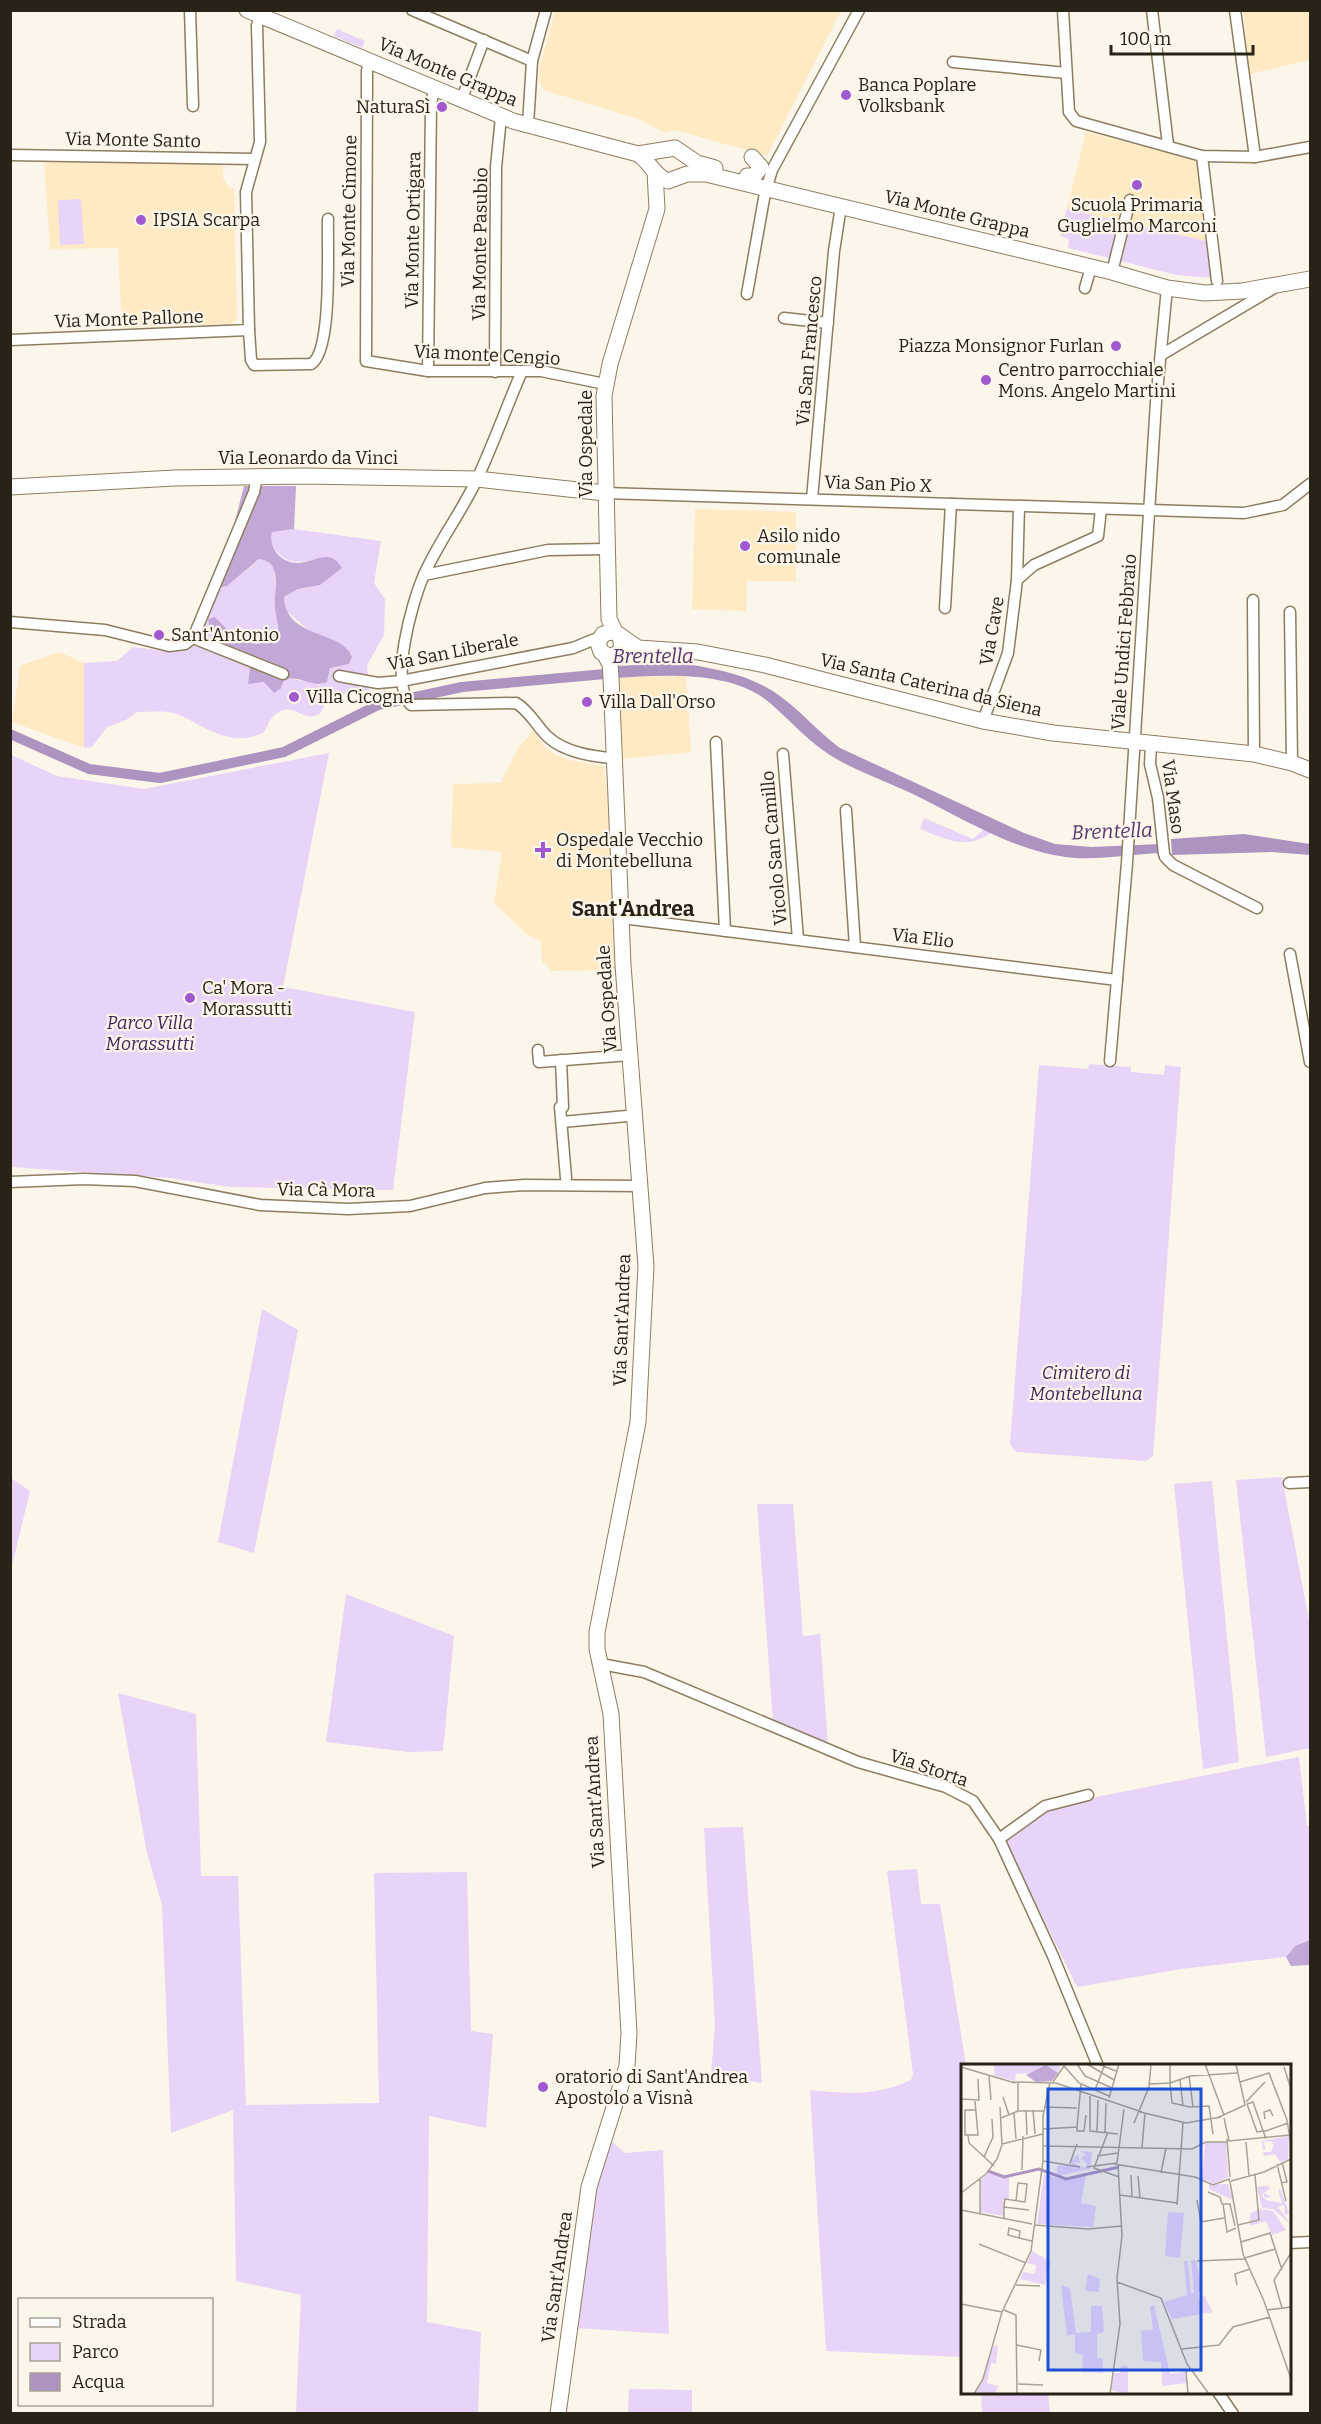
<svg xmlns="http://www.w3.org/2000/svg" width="1321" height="2424" font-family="Bitter,serif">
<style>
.built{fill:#ffeac3}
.green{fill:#e8d4f9}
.forest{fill:#c2a8d6}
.water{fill:#ac93c0}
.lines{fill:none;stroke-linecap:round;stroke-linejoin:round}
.canal{stroke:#ac93c0;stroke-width:10}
.street-casing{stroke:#8d7d61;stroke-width:13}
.secondary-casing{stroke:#8d7d61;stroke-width:17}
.street{stroke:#fff;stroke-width:10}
.secondary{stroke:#fff;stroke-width:15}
.poi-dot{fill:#a059ce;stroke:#fcf5e9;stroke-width:2}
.labels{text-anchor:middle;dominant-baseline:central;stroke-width:4.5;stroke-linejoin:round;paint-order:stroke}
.street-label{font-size:18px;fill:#292317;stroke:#fcf5e9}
.poi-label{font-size:18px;fill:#292317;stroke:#fcf5e9;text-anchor:start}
.park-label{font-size:18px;font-style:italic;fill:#45245b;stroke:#fcf5e9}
.water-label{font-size:20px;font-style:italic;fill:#58366f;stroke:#fcf5e9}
.quarter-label{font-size:21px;font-weight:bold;fill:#292317;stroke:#fcf5e9}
.inset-river{fill:none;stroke:#ac93c0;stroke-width:3}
.inset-road{fill:none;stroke:#a8a195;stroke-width:1.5}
.view{fill:#1d4ed8;fill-opacity:0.15;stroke:#1d4ed8;stroke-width:3}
.inset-edge{fill:none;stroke:#292317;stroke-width:3}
</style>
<rect width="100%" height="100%" fill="#fcf5e9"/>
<g class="built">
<polygon points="555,11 841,11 767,156 686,133 673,130 665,133 638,119 544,90 540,84 539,70"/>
<polygon points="1243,11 1310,11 1310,60 1250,74"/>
<polygon points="1086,132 1198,161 1210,242 1067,209"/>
<polygon points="44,159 223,163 223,179 229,188 234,188 237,320 230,324 122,328 118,248 50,249"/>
<polygon points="695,509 796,512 796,581 747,581 746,611 692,609"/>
<polygon points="59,652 84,663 84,748 12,722 20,666"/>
<polygon points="686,675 691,752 620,759 616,678"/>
<polygon points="533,730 545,747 554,754 569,760 604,766 610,824 614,970 552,971 542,961 541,941 529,936 494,903 502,852 451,847 453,784 501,783 515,753"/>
</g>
<g class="green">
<polygon points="337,29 365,41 362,48 334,36"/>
<polygon points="81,199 84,244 60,245 58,200"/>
<polygon points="1067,209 1210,242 1214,278 1177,275 1068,248 1069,239 1060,236"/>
<path d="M294 529 381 541 374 583 385 599 384 635 367 665 369 691C357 689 333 695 325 704 321 710 323 714 314 716 302 719 293 704 279 712 269 717 269 726 263 733 230 748 207 727 179 715 168 710 149 712 137 712L126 720 107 727 92 747 84 748V663L117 661 133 647 173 652 197 646 218 588 227 586 260 559H265L274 568 278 637C244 649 239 641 215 617L210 631 250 666 248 683 289 678 319 685 327 682 330 668 349 664 337 643 312 633 285 610 284 597 298 589 308 588 320 558C297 565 281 564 270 541L272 532Z"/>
<polygon points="329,753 283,987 415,1012 393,1190 230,1187 170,1178 11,1167 11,755 57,776 144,789"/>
<path d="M924 818 973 839 985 828 993 832C964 851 950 840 920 829Z"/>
<polygon points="1089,1064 1131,1067 1131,1072 1164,1075 1165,1065 1181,1067 1153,1456 1146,1461 1016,1452 1010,1444 1039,1065 1088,1069"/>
<polygon points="262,1309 298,1330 254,1553 218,1542"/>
<polygon points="1282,1477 1310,1626 1310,1748 1266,1757 1236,1480"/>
<polygon points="11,1478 30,1491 11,1570"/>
<polygon points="1212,1481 1239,1762 1203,1769 1174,1484"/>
<polygon points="757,1504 793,1504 803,1636 820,1634 828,1745 773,1721"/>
<polygon points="346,1594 454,1636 443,1751 409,1752 326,1742"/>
<polygon points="118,1693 196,1714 201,1876 238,1876 246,2105 379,2103 374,1873 467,1872 471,2031 493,2034 486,2128 429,2116 427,2322 481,2332 478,2413 296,2413 301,2295 236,2281 233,2110 171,2133 162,1905 147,1853"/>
<polygon points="1299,1757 1307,1826 1310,1826 1310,1940 1295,1946 1286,1957 1181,1969 1077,1987 1005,1841 1046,1811 1086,1799"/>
<polygon points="743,1827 762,2083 711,2075 715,2025 704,1828"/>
<path d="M917 1869 921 1904H940L966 2065 962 2066V2357L826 2351 810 2090C845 2094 878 2096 911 2080L913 2074 887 1871Z"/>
<polygon points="609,2139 625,2153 663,2150 669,2334 576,2328 595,2190"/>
<polygon points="629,2389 692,2390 692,2413 628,2413"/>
<polygon points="981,2393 1048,2393 1050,2413 982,2413"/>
</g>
<g class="forest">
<path d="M244 486H296L294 529 272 532C268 548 281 564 299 563 308 562 318 557 327 557 335 558 338 562 342 568L320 585 298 589 284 597C285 639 343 630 352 657L349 664 330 668 327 682C311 689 300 674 284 680L281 688 274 693 264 682 248 684 250 666 210 631 208 619 215 617 238 640 258 644 261 633 267 631 278 636C279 626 276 618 275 608 273 591 284 562 259 559L227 586 218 588Z"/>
<polygon points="1310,1940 1310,1965 1291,1966 1286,1957 1295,1946"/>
</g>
<g class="water">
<path d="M678 663C713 668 750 674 780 696 801 711 818 732 840 748L1024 833 1055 844 1092 847 1160 844 1161 853C1130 854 1096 861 1066 857 1012 850 962 818 915 795 890 783 864 774 840 761 813 747 793 723 770 703 732 670 663 675 616 678V666Z"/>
<polygon points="1244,834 1310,844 1310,855 1272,852 1172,855 1171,839"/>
</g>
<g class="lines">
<polyline class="canal" points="10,734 89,769 160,778 284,752 378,705 462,687 616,673"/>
<defs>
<g id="street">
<polyline points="190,10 193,106"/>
<polyline points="412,10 532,61"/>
<polyline points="1063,10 1069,112 1076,121 1202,156 1255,157 1310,147"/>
<polyline points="1152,10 1168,145"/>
<polyline points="1235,10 1255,157"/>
<polyline points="369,61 367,71 366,361 428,371 541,371 605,384"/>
<polyline points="953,62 1066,73"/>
<polyline points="461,101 484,40"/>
<polyline points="528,125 532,61 546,10"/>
<polyline points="10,155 254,159"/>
<polyline points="1202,156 1217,281"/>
<polyline points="1112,272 1130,200"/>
<polyline points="1085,288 1091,267"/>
<polyline points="747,294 765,193 772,170 859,10"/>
<polyline points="784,318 828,323"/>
<path d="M249 330 251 360 254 365 311 364C333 352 327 246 328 219"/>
<polyline points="10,340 249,330 246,192 260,142 257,25 263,11"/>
<polyline points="1161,355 1274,288"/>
<polyline points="428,371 431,104 434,90"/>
<path d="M522 371C507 406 494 442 478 477 462 512 438 542 423 577 412 603 389 683 411 705L516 703C530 711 537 727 548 737 564 752 593 757 614 758"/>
<polyline points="495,372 496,167 501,117"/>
<polyline points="605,493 1244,513 1283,505 1310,484"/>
<polyline points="812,499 834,251 841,206"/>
<polyline points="424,575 548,550 606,549"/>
<polyline points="1017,580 1034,565 1098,536 1101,509"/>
<polyline points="1253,600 1254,754"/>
<polyline points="945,608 951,504"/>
<polyline points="1290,612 1292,763"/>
<polyline points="10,622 105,630 169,646 185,644 193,638 254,492 257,477"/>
<polyline points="193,638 283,674"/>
<polyline points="339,676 378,683 401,681 573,648 600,637"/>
<polyline points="983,721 1008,653 1017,580 1019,506"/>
<polyline points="716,742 725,931"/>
<polyline points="1151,745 1150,764 1158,798 1164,854"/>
<polyline points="783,754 798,939"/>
<polyline points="846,810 855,947"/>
<polyline points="1165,857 1173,865 1257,908"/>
<polyline points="622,918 1117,980"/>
<polyline points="1290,954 1310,1062"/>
<polyline points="538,1050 539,1062 630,1055"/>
<polyline points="561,1060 563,1107 560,1107 566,1178"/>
<polyline points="1110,1061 1127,863 1156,402 1167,288"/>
<polyline points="562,1122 627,1116"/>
<polyline points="10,1182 84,1179 135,1181 260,1205 348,1209 410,1206 485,1188 524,1185 641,1186"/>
<polyline points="1289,1483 1310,1482"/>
<polyline points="601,1664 644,1672 858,1762 946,1787 973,1801 999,1839 1053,1956 1098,2066"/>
<polyline points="999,1839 1045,1806 1088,1795"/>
<polyline points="1290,2243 1310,2242"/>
<polyline points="1218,2392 1233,2414"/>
</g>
<g id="secondary">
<polyline points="247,10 513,121 638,154 675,148 697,163 715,168"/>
<path d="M638 154C650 162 655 177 668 181L687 174H706L1112 272 1167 288 1205 293 1242 291 1310 279"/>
<polyline points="655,172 657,209 610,364 604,396 609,619 615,632 638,648 698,652 765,665 983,721 1053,733 1254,754 1292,763 1310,770"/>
<polyline points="747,176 754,176 761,167 752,157"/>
<polyline points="10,487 175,478 304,476 477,479 605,493"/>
<polyline points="618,634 612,632 603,634 598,643 601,652 609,656 617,654 622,647 620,637"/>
<polyline points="558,2414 589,2187 627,2066 629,2033 611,1714 597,1649 597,1632 638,1422 646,1266 623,965 611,678 610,664 605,655"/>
</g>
</defs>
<use href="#street" class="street-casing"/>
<use href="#secondary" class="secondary-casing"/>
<use href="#street" class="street"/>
<use href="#secondary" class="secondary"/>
</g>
<g class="poi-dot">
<circle cx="846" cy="95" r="6"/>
<circle cx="442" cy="107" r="6"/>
<circle cx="1137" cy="185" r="6"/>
<circle cx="141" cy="220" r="6"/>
<circle cx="1116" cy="346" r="6"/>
<circle cx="986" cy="380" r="6"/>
<circle cx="745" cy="546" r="6"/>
<circle cx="159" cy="635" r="6"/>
<circle cx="294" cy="697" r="6"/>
<circle cx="587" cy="702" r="6"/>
<path d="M540 841h6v6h6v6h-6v6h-6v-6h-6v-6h6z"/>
<circle cx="190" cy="998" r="6"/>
<circle cx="543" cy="2087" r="6"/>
</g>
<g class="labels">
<g class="street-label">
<text transform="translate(448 72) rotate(23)">Via Monte Grappa</text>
<text transform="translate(133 140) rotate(1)">Via Monte Santo</text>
<text transform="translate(349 211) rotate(-89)">Via Monte Cimone</text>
<text transform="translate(957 214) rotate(14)">Via Monte Grappa</text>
<text transform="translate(413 230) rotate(-89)">Via Monte Ortigara</text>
<text transform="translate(480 244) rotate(-89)">Via Monte Pasubio</text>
<text transform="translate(129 319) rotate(-2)">Via Monte Pallone</text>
<text transform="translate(809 351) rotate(-85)">Via San Francesco</text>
<text transform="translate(487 355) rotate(3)">Via monte Cengio</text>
<text transform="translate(586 444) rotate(-90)">Via Ospedale</text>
<text x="308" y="458">Via Leonardo da Vinci</text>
<text transform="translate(878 484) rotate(2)">Via San Pio X</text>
<text transform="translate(992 631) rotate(-80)">Via Cave</text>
<text transform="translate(1124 642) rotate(-86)">Viale Undici Febbraio</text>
<text transform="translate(453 652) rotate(-11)">Via San Liberale</text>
<text transform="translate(931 685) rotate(13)">Via Santa Caterina da Siena</text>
<text transform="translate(1173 797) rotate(82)">Via Maso</text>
<text transform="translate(774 848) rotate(-95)">Vicolo San Camillo</text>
<text transform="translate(923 938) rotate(7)">Via Elio</text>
<text transform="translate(607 999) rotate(-94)">Via Ospedale</text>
<text transform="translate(326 1190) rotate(1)">Via Cà Mora</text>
<text transform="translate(622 1320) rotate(-88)">Via Sant'Andrea</text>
<text transform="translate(929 1768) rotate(19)">Via Storta</text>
<text transform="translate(595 1802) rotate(-93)">Via Sant'Andrea</text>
<text transform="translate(557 2277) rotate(-82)">Via Sant'Andrea</text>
</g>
<g class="poi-label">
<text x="858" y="85">Banca Poplare<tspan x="858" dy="21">Volksbank</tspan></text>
<text x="430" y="107" text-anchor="end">NaturaSì</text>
<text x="1137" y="205" text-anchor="middle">Scuola Primaria<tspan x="1137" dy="21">Guglielmo Marconi</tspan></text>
<text x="153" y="220">IPSIA Scarpa</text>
<text x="1104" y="346" text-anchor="end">Piazza Monsignor Furlan</text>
<text x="998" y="370">Centro parrocchiale<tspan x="998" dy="21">Mons. Angelo Martini</tspan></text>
<text x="757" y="536">Asilo nido<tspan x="757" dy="21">comunale</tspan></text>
<text x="171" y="635">Sant'Antonio</text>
<text x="306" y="697">Villa Cicogna</text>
<text x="599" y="702">Villa Dall'Orso</text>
<text x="556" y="840">Ospedale Vecchio<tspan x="556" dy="21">di Montebelluna</tspan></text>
<text x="202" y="988">Ca' Mora -<tspan x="202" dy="21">Morassutti</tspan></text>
<text x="555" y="2077">oratorio di Sant'Andrea<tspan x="555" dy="21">Apostolo a Visnà</tspan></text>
</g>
<g class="park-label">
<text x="150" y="1023">Parco Villa<tspan x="150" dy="21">Morassutti</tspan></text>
<text x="1086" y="1373">Cimitero di<tspan x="1086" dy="21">Montebelluna</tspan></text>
</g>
<g class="water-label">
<text x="653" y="656">Brentella</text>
<text transform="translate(1112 831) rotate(-2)">Brentella</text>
</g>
<g class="quarter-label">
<text x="633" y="909">Sant'Andrea</text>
</g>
</g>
<g transform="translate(961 2064)">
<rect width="330" height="330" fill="#fcf5e9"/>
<path d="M100 0 97 9 85 1 78 8 55 10 54 17 34 12 33 1ZM328 72 327 95 319 98 314 90 303 92 302 88H310L313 81 310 77 302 78 305 85 302 86 301 77ZM244 78H265L267 113 253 120 241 115ZM118 87 131 88 129 105 96 112V102L107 101 117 90 119 99 111 98 124 104 126 100 120 94 125 90ZM28 109 48 114V136L43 135V152L19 148 20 116ZM83 110 103 116 125 112 120 139 135 142 132 163 76 160ZM248 120H267L272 136 248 125ZM309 121 306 123 310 124 303 129 311 133 304 134 302 129 303 124 301 132 305 136 321 139 317 125 320 126 328 149 324 151 323 141 317 143 330 161 312 145 301 144 296 123ZM297 145 312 147 325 166 311 171 305 157 289 162V150ZM207 148 223 149 219 194 204 192ZM71 187 90 198 84 221 59 215 62 208 74 210 75 201 66 199ZM230 196H235L241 227 237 228 238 236 243 231 252 248 211 255 203 238 226 231 223 197H227L230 229H233ZM127 210 139 215 138 228 124 227ZM100 221 109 224 115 269 130 268V242H141L143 268 136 270V294L142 295V309L121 308 122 291 114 289V270L106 272ZM193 241 209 310 224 308 226 319 201 322 200 298 182 297 180 267 192 266 189 242ZM33 281 37 282 35 300 30 299 26 319 37 322 34 330H20L16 328ZM160 302H167V330L150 326 152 309H159Z" fill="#e8d4f9"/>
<path d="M85 1 97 9 91 17 75 18 65 11Z" fill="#c2a8d6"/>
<path class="inset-river" d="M27 107 43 113 78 105 105 115 158 103"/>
<path class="inset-road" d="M116 0 124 12 151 24M126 0 153 16M137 0 155 7M244 0 263 51M275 0 279 19M103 2 118 19 148 32M0 3 54 19M323 3 329 22M28 12 30 36M228 12 232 43M219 16 222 42M51 18 95 19 181 48M92 18 103 2M209 19 211 39 229 43 248 42 252 70M209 19V0M188 20 209 19 229 12 276 9M134 26 144 0M129 32V67L157 70M42 33 48 51M148 34 158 0M0 35 18 36 17 15M285 38 304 18M286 40 292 38 305 75M286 40 296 68 302 67M84 43 116 44M14 46H4V71H17L14 37M65 46 66 71M72 46 74 70M57 47V19M179 48 225 59 260 53M53 49 55 75M40 54 57 47H83M256 54 284 41 279 18 308 9 326 56 330 81M263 54 268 77 329 71M304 55 303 48 309 46 312 52M173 59 188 23 190 0M116 63V67H123L125 51M82 65 116 63 120 20M136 68 137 36M144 68 145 39M147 68 133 104 158 113M302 68 327 59M7 71 8 79 33 102M266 75 269 113M285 78 288 112M41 80 82 70M83 82 231 85 245 78H266M181 83 184 49M136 92 157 89M23 93 32 73 31 55M82 97 119 103M109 99 116 80M156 99 163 45M153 100 234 113 252 121 268 115 269 118M316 100 325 137M126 103 156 99M61 106 62 72M200 109 205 84M170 111 171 133M177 112 179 134M270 117 303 108 330 95M269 118 282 190 303 237 330 315M320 119 326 118 321 98M247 128 259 133 261 140M0 129 25 110 36 95 41 81 39 43M159 131 216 139M236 136 240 158 263 154M216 141 222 59M43 143 44 135 64 138 66 120 57 119 55 137M0 146 71 160M19 149V115M43 154V143L68 146M74 161 127 165 161 162M277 161 298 156 294 111M274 162 269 140H262L266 168 275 164M58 174 59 167 48 164 47 171 58 174 71 177M280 178 309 169 321 206M18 180 65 199M284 194 314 185M236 197 284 195M156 218 200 234 226 300 248 330M55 221 79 222M276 221 274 210 289 205M0 240 41 248M321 244 313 216 330 189M43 246 55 251 56 330M306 246 330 243M56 281 80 286 78 297M221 285 258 281 272 263 309 253M57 320 82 321M13 330 22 315 41 248 70 187 82 97V52L89 18M149 330 159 260 156 214 161 172 157 101M222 330 227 329 225 308 229 305"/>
<path class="view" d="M87 25H240V306H87Z"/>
<rect width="330" height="330" class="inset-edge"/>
</g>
<rect width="1321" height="2424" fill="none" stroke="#292317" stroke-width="24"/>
<rect x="18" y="2298" width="195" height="108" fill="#fcf5e9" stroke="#a8a195" stroke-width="1.5"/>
<rect x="30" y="2318" width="30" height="9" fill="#ffffff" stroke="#a8a195" stroke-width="1.5"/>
<text x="72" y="2328" font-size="18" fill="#292317">Strada</text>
<rect x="30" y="2343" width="30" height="18" fill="#e8d4f9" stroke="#a8a195" stroke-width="1.5"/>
<text x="72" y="2358" font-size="18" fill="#292317">Parco</text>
<rect x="30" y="2373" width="30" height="18" fill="#ac93c0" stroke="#a8a195" stroke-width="1.5"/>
<text x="72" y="2388" font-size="18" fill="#292317">Acqua</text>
<path d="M1111 45v9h142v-9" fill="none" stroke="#292317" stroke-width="3"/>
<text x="1120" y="45" font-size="18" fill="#292317" stroke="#fcf5e9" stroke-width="4.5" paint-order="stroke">100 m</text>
</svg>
